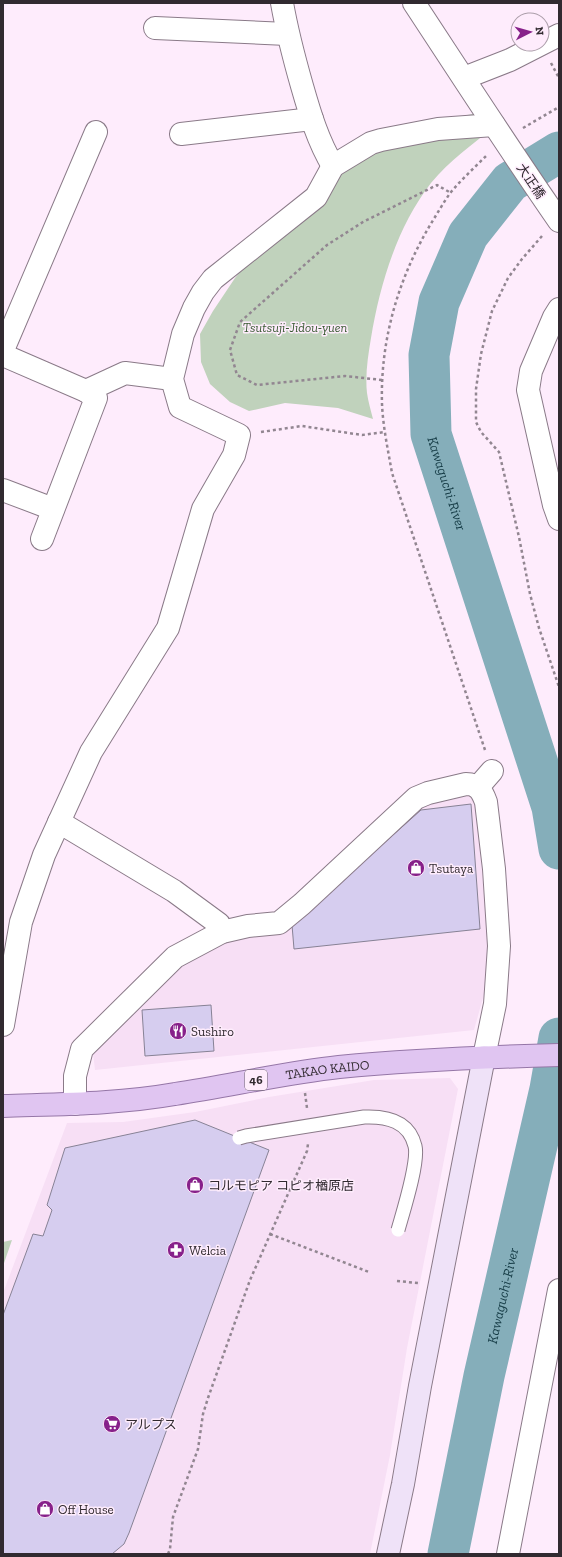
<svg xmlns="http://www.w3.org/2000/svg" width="562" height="1557" font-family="'Zilla Slab','Noto Sans JP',serif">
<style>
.built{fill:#f7dff5}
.green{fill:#c0d2bc}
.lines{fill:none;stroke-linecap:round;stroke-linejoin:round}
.river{stroke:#85aeba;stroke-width:41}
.building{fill:#d6cdef;stroke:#878295}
.street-casing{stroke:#8a7a88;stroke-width:24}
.secondary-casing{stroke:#8a7a88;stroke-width:24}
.primary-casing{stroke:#9576a7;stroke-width:24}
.path{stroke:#928691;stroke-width:2.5;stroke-dasharray:3 3;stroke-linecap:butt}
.street{stroke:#fff;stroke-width:22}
.secondary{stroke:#efe2f8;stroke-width:22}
.primary{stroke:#e0c5f1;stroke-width:22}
.lane-bridge-casing{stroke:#8a7a88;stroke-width:15;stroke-linecap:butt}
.lane-bridge{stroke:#fff;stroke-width:13}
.labels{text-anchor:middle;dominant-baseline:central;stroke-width:3;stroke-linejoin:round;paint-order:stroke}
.shield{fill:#feecfc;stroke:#6e646d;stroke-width:1}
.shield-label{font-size:12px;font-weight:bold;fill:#312a30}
.street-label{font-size:13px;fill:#312a30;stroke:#feecfc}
.park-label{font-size:13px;font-style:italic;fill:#375930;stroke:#feecfc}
.poi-label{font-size:13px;fill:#312a30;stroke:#feecfc;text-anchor:start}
.water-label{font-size:14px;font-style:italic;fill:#153b45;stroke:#feecfc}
</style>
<rect width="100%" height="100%" fill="#feecfc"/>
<g class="built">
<polygon points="475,795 488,938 486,987 474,1030 95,1070 93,1053 170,971 221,942 279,925 422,802"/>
<polygon points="450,1078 458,1089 407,1348 390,1455 370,1554 3,1554 3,1293 67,1123 123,1122 195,1112 269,1097 374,1080"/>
</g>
<g class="green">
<path d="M488 111 495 126C473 144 449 161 431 183 397 227 380 284 371 338 368 356 365 375 367 393 368 401 371 411 373 419L338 408 285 403 249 411 230 402 210 384 201 362 200 334 213 311 235 278 341 149 399 128Z"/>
<polygon points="12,1240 3,1266 3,1242"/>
</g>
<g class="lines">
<g class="river">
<path id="s1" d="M559 152 510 182 468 235 439 302 429 355 431 434 552 807 559 849"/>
<path id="s2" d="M448 1554 484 1376 550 1089 559 1038"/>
</g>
</g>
<g class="building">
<polygon points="471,804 480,929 294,949 292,925 421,810"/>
<polygon points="211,1005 214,1051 145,1056 142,1010"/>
<polygon points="195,1120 269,1150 129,1533 124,1544 112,1554 3,1554 3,1315 33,1234 43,1236 52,1210 47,1205 65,1148"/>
</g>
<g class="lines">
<defs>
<g id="street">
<path d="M282 3C287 31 294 58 302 86 310 114 318 141 333 166"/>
<path d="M414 3C462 76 509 149 559 221"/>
<polyline points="155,28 287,34"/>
<polyline points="464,78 510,60 559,35"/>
<polyline points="181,134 312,119"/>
<polyline points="559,309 554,317 531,371 528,390 554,505 559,519"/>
<polyline points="3,350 96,132"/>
<polyline points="3,355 86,391 125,373 172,379"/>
<polyline points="3,490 53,509"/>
<polyline points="42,539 96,398 86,391"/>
<polyline points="478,787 492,771"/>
<polyline points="59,822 174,891 219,924 222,932"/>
<polyline points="3,1025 21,922 44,855 91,752 168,628 203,509 234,455 239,435 180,407 172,379 183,334 194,308 203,292 213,279 316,197 333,166 371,143 381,140 438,129 494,125"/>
<path d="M75 1104V1076L82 1049 175 957 222 932 248 926 279 923 302 904 416 798 428 793 466 784C478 784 482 791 486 802L494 869 499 946 495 1004 484 1057"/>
<polyline points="508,1554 559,1290"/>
</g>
<polyline id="secondary" points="388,1554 403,1484 420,1386 484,1057"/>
<g id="primary">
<path id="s3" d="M3 1106C61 1104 118 1104 175 1094 229 1086 284 1073 339 1067 412 1060 485 1057 559 1055"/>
</g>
</defs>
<use href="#street" class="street-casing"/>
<use href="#secondary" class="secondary-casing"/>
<use href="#primary" class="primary-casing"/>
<g class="path">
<polyline points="551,63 559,78"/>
<polyline points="523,128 559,107"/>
<polyline points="542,236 522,259 508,278 492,311 481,354 476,389 476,422 481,432 499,452 519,537 530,594 539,628 559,687"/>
<polyline points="382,380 345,376 257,385 237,375 230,350 240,322 327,245 363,222 437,185 451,193"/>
<polyline points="261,432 302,426 362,435 385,432"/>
<path d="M485 750 392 473C388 450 383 427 382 404 380 337 400 273 435 217 440 209 445 200 451 192 462 179 475 167 487 155"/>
<polyline points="305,1093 307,1108"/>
<polyline points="270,1234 369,1272"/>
<polyline points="397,1281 418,1283"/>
<polyline points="168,1554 170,1549 173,1517 198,1449 203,1414 208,1398 250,1280 307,1151 308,1144"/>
</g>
<use href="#street" class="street"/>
<use href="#secondary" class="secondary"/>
<use href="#primary" class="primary"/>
<defs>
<path id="lane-bridge" d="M239 1138 246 1136 364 1117C387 1116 409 1121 415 1146 419 1162 403 1212 398 1230"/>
</defs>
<use href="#lane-bridge" class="lane-bridge-casing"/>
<use href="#lane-bridge" class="lane-bridge"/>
</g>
<defs>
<symbol id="shop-disc" viewBox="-11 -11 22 22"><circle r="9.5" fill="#87218a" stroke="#feecfc"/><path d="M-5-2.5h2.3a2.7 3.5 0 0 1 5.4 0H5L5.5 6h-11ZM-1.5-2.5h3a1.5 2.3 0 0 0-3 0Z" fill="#fff"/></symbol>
<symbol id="restaurant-disc" viewBox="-11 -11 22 22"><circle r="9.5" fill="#87218a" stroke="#feecfc"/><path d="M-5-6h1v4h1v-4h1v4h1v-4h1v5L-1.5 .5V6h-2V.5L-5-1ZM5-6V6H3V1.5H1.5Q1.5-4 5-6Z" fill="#fff"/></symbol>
<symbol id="pharmacy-disc" viewBox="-11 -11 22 22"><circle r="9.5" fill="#87218a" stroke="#feecfc"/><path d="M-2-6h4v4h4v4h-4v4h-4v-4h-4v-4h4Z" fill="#fff"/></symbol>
<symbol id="supermarket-disc" viewBox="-11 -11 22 22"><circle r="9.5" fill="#87218a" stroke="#feecfc"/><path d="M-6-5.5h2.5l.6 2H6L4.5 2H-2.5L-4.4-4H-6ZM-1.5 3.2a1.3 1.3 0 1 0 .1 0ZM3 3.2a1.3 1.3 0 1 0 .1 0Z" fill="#fff"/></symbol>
</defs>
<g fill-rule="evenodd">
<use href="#shop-disc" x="406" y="858" width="20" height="20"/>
<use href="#restaurant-disc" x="168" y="1021" width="20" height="20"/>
<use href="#shop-disc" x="185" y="1175" width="20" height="20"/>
<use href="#pharmacy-disc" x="166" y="1240" width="20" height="20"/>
<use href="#supermarket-disc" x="102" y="1414" width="20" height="20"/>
<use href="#shop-disc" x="35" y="1499" width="20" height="20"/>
</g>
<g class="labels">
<rect class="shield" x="245" y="1070" width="22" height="20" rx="3"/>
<g class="shield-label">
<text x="256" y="1080">46</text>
</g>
<g class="street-label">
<text transform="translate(531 181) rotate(56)">大正橋</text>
<text stroke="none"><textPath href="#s3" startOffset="327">TAKAO KAIDO</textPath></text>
</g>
<g class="park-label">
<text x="295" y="327">Tsutsuji-Jidou-yuen</text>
</g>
<g class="poi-label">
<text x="429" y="868">Tsutaya</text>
<text x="191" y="1031">Sushiro</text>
<text x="208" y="1185">コルモピア コピオ楢原店</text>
<text x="189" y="1250">Welcia</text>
<text x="125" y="1424">アルプス</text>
<text x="58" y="1509">Off House</text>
</g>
<g class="water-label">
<text stroke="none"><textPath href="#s1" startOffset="383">Kawaguchi-River</textPath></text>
<text stroke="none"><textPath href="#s2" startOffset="264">Kawaguchi-River</textPath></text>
</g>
</g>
<rect width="562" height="1557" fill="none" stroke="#312a30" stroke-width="8"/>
<g transform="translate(530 32) rotate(84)"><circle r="19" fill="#feecfc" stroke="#ac9eaa"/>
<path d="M0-3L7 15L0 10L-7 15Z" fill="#87218a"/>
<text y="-6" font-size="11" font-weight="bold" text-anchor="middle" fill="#312a30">N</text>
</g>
</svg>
